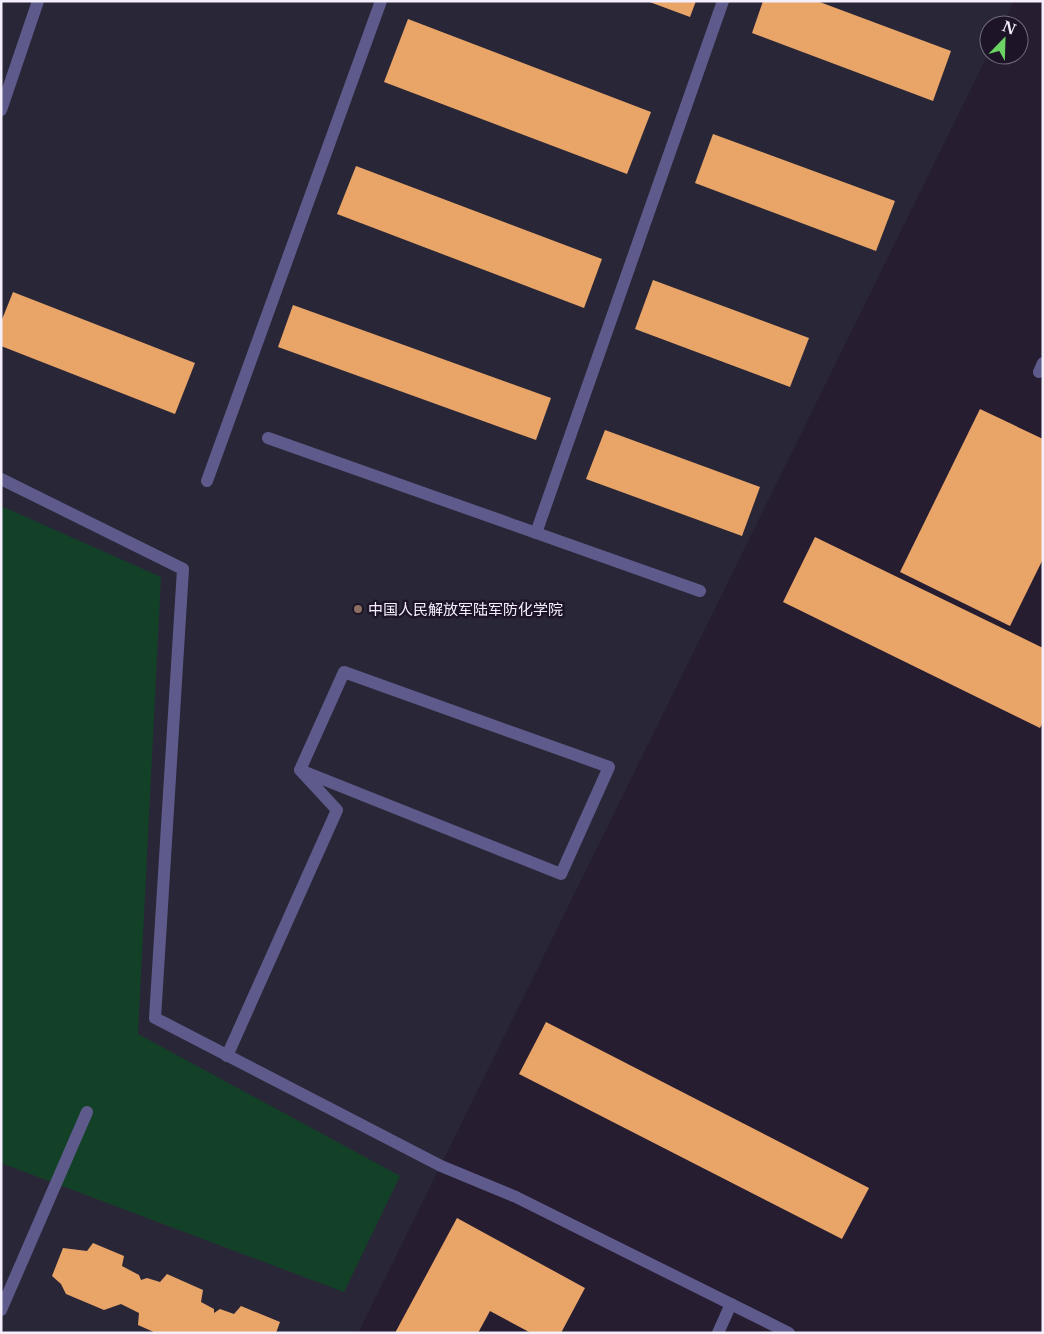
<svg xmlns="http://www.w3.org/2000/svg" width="1044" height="1334" font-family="'Libre Baskerville','Noto Sans SC',serif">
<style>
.education{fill:#292737}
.green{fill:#134127}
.building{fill:#e9a568}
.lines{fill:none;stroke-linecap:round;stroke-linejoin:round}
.lane{stroke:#5e5b8c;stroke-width:12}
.street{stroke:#5e5b8c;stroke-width:12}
.education-dot{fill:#8d6e63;stroke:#1d1427;stroke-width:2}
.labels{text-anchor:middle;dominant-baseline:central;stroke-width:5;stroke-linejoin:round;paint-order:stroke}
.poi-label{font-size:15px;fill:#f5effd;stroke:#1d1427;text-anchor:start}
</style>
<rect width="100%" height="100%" fill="#271d31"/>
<polygon class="education" points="1,1 1014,1 1002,25 989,25 989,52 358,1333 1,1333"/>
<polygon class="green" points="1,506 161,577 138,1034 400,1176 344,1292 1,1163"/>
<g class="building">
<polygon points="647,1 696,1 690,17"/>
<polygon points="763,1 817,1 951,51 933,101 752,33"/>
<polygon points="408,19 651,112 627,174 384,82"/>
<polygon points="713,134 895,201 876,251 695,183"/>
<polygon points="356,166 602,259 584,308 337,214"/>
<polygon points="653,280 809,338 790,387 635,329"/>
<polygon points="13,292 195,363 175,414 1,346 1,322"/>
<polygon points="293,305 551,398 536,440 278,347"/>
<polygon points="980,409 1043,439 1043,559 1010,626 900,572"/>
<polygon points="605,430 760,487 742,536 586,479"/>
<polygon points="815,537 1043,648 1043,722 1040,728 783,602"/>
<polygon points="546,1022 869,1188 842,1239 519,1074"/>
<polygon points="457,1218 585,1288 561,1333 531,1333 490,1311 478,1333 395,1333"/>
<polygon points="93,1243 124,1256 122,1266 139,1275 141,1280 147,1278 160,1282 167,1274 203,1290 201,1302 214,1309 214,1313 220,1309 234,1314 241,1306 280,1322 276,1333 156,1333 138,1325 139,1313 121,1304 104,1310 66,1294 61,1284 52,1276 63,1248 87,1251"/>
</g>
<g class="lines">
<polyline class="lane" points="536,533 723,1"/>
<g class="street">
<polyline points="1,110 38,1"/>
<polyline points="1039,372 1043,363"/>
<polyline points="268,438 700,591"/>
<polyline points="1,479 183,569 155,1018 441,1166 516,1197 789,1333"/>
<polyline points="207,481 381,1"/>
<polyline points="227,1056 337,810 300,770 344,672 609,767 561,874 300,770"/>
<polyline points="1,1310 87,1112"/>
<polyline points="718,1333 731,1304"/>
</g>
</g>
<circle class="education-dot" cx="358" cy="609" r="5"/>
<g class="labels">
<g class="poi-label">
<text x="368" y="609">中国人民解放军陆军防化学院</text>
</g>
</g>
<rect width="1044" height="1334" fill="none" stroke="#f5effd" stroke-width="5"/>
<g transform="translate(1004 40) rotate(23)"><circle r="24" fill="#1d1427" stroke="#736c7d"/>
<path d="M0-4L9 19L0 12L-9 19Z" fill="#6ad363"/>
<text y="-8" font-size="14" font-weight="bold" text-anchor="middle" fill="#f5effd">N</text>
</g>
</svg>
